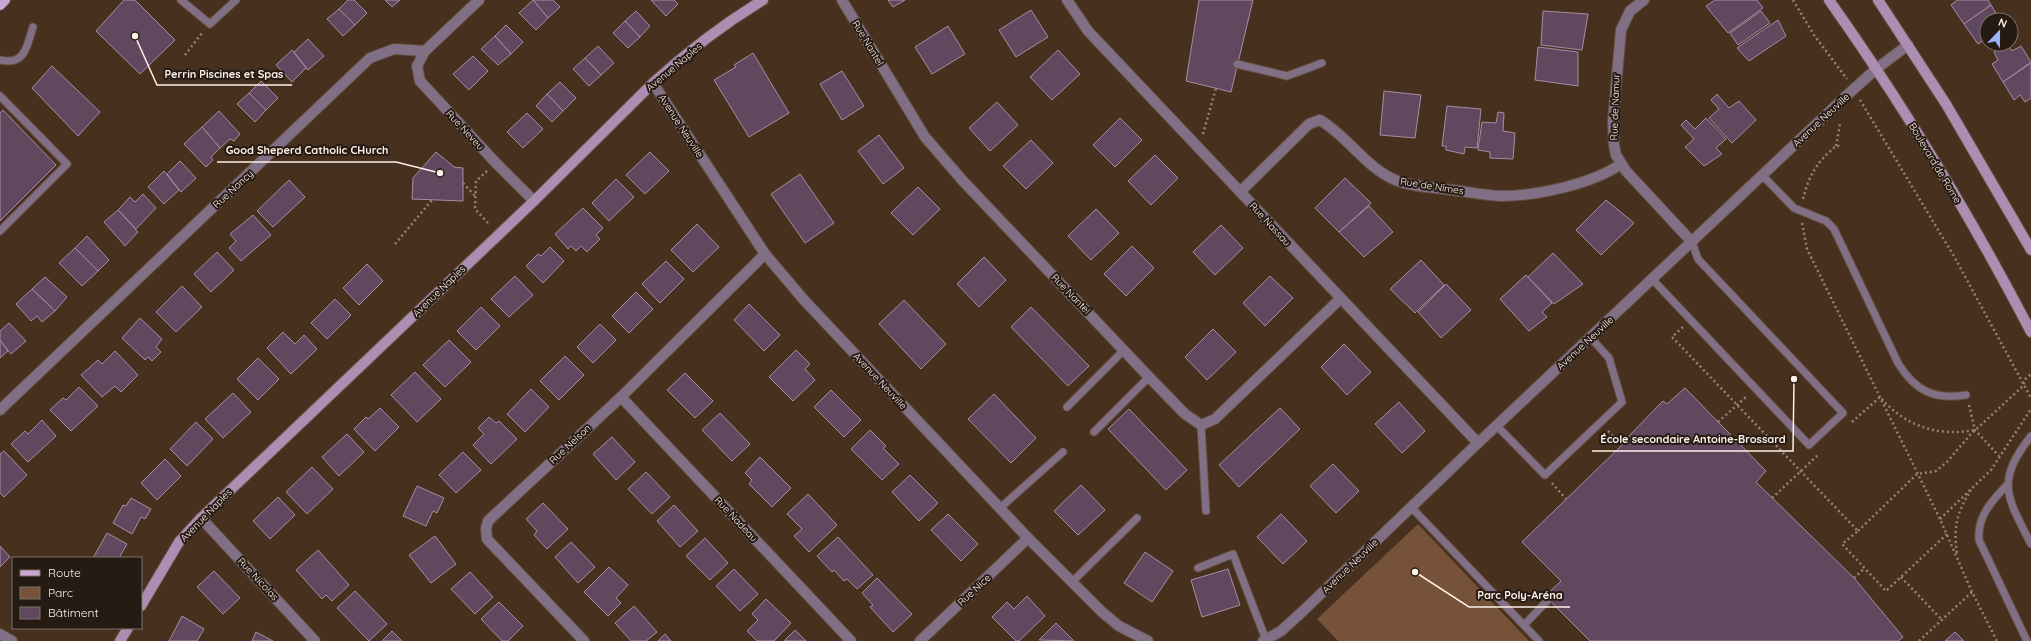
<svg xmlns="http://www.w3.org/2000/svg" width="2031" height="641" font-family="Quicksand,sans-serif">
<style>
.green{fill:#755238}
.building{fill:#60495f;stroke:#a68da5}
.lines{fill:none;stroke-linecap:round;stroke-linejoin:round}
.lane-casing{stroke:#644f3e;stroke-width:9}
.street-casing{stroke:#644f3e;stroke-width:12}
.secondary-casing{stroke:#644f3e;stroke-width:12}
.primary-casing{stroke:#644f3e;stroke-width:12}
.path{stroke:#968376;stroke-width:2.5;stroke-dasharray:2 3;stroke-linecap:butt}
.lane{stroke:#816f85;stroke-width:7}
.street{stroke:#816f85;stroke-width:10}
.secondary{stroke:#ab8eb2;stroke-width:10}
.primary{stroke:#cca6d4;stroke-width:10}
.labels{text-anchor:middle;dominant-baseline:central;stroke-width:4;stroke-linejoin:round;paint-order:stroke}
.street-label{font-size:10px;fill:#fef1e9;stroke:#251b13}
.leader{fill:none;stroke:#fef1e9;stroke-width:1.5}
.callout-dot{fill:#fef1e9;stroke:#251b13;stroke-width:1.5}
.callout-label{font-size:11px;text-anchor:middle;font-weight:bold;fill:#fef1e9;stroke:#251b13;stroke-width:4;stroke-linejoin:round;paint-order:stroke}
</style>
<rect width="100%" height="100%" fill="#47301e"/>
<polygon class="green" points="1418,524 1529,641 1338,641 1317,619"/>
<g class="building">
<polygon points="124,0 135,0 175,40 140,74 96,31"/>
<polygon points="348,0 354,0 367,13 355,25 339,9"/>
<polygon points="385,0 400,0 392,7"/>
<polygon points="533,0 553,0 560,7 548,18"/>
<polygon points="533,0 548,18 536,30 519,13"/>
<polygon points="651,0 674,0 678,4 666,16"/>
<polygon points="888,0 905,0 893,7"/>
<polygon points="1199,0 1253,0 1231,92 1186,81"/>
<polygon points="1715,0 1757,0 1763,8 1728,33 1706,6"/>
<polygon points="1957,0 1988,0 1991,5 1964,24 1951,5"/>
<polygon points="1991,5 2000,20 1987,20 1987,38 1978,44 1964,24"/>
<polygon points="339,9 355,25 343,36 327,19"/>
<polygon points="1031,10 1048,37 1016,57 999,30"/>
<polygon points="636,11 650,26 640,37 625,21"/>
<polygon points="1543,11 1588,14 1582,50 1541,45"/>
<polygon points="1761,11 1770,23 1738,45 1730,33"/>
<polygon points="1778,20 1786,36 1749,61 1737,48"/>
<polygon points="625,21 640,37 628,48 613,33"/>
<polygon points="506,25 523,42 511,54 495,36"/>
<polygon points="948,26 965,54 932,74 915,47"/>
<polygon points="495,36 511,54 498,65 481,49"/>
<polygon points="308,39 324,56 308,70 294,52"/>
<polygon points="2001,44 2007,44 2012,51 2021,46 2031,62 2003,82 1992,64 1998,60 1994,52 2003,47"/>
<polygon points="598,46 614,63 601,75 585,58"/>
<polygon points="1538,47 1578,52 1578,86 1535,80"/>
<polygon points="292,50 306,68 292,82 276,65"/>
<polygon points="1058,50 1080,74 1052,100 1030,77"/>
<polygon points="753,53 789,113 749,137 714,80 736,67 734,65"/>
<polygon points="473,56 488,71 469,90 453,74"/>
<polygon points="585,58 601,75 589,86 573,69"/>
<polygon points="2031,63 2031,98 2025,102 2020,95 2014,100 2003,82"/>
<polygon points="52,66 100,112 78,136 32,88"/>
<polygon points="842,71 864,106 842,120 820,84"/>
<polygon points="261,81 278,98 266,110 249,93"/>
<polygon points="560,82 576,98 563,111 547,94"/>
<polygon points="1384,91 1421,95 1415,138 1380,135"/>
<polygon points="249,93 266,110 255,122 237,104"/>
<polygon points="547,94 563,111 552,122 536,106"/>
<polygon points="1717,94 1729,108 1739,101 1756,120 1732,143 1709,118 1719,109 1711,100"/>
<polygon points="997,102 1018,125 990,151 969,128"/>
<polygon points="1447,106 1481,109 1477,148 1465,147 1464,154 1446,150 1446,146 1442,146"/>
<polygon points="3,110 56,165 0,221 0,113"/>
<polygon points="219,111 240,134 234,141 230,139 220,148 202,127"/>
<polygon points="1498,112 1504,113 1503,131 1515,133 1513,159 1490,158 1490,152 1478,150 1482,122 1496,123"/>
<polygon points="527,113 543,129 523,148 507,132"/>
<polygon points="1120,118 1142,140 1115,167 1093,145"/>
<polygon points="1706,118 1726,139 1716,148 1722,154 1704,166 1685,147 1694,139 1681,125 1686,120 1695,129"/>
<polygon points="202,127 220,148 211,157 213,160 206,167 184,144"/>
<polygon points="879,135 904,168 883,184 858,151"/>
<polygon points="1031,140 1053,163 1026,189 1003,166"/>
<polygon points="436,152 454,167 463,168 463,201 412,199 413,178"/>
<polygon points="650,152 669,171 645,194 626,175"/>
<polygon points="1155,155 1178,178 1151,205 1128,181"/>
<polygon points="180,161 196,178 181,192 167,174"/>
<polygon points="164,171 179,190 164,204 148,187"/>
<polygon points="800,174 834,223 805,243 771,194"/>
<polygon points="1345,178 1371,203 1339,232 1315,208"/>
<polygon points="616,179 634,197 609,221 592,203"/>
<polygon points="289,180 305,197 273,227 257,211"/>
<polygon points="918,187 940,209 913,235 891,213"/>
<polygon points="143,194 156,208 136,229 118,210 130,197 135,202"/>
<polygon points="1606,200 1634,223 1601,255 1576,230"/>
<polygon points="1369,206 1393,232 1364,257 1339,232"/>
<polygon points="583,208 603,228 596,235 600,239 587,252 581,246 576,251 571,246 568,249 555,234"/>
<polygon points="1096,209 1119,233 1091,260 1068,236"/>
<polygon points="118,210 138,232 125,246 104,222"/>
<polygon points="253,215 271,235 241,261 229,248 236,241 230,234"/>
<polygon points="697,224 719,247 693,272 671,250"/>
<polygon points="1221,225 1243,248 1215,275 1193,252"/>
<polygon points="87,236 109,260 98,271 75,248"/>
<polygon points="1132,246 1154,268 1126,296 1104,274"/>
<polygon points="550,247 564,261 543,283 526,266 538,254 541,256"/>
<polygon points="75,248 98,271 82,286 59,263"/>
<polygon points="217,252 234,270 211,292 194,274"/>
<polygon points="1553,253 1583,284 1554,304 1528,277"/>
<polygon points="984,257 1006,280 979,307 957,284"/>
<polygon points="1421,260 1444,285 1415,313 1390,289"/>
<polygon points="666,261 684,279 660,303 642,284"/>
<polygon points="367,264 383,281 359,305 343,288"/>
<polygon points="1526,275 1552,303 1542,312 1547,317 1529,331 1500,299"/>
<polygon points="515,276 533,295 509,317 491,299"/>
<polygon points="1270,276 1293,298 1265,326 1243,303"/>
<polygon points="45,277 67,297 55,311 32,289"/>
<polygon points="1446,284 1471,310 1441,338 1418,312"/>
<polygon points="182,286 202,307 176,332 156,312"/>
<polygon points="32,289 55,311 42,322 37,316 31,321 16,304"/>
<polygon points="636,292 653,309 629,333 612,316"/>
<polygon points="335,299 351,315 327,339 311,323"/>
<polygon points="904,300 946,344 921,369 879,324"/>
<polygon points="749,304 780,335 764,351 734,320"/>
<polygon points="481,307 500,326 476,350 457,331"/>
<polygon points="1031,307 1089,366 1068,386 1011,327"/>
<polygon points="140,318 162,339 156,347 161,352 152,361 148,357 145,360 122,338"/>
<polygon points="9,323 26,341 11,354 0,340 0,331"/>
<polygon points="600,324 616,340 593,363 577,347"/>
<polygon points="1213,329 1236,352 1207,380 1185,357"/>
<polygon points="283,332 295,344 304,335 317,349 291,374 267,348"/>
<polygon points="0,340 8,351 0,358"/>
<polygon points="449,340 471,362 445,387 423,365"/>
<polygon points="1344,344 1371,372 1347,395 1321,367"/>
<polygon points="796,350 810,364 805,369 815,380 793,401 769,377"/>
<polygon points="115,351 138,375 121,392 115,386 102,397 81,375 98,360 102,364"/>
<polygon points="565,356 584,375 559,400 540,381"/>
<polygon points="258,358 279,379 258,400 237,379"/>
<polygon points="415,372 441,399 417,422 391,395"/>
<polygon points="685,373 713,401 695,418 667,390"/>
<polygon points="79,387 98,406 71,431 50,410 63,398 66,400"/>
<polygon points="1685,388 1766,471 1756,482 1854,578 1903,637 1898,641 1590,641 1545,596 1561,581 1522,542 1622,445 1625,440 1663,401 1667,404"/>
<polygon points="531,389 549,407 525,432 507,414"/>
<polygon points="831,390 861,420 844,437 814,407"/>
<polygon points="233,393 251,412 223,438 205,419"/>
<polygon points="994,394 1036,438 1011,463 968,419"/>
<polygon points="1399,402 1425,431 1402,453 1375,424"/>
<polygon points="380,408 399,427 375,451 354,429 366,417 368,419"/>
<polygon points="1280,408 1300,429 1239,487 1219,465"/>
<polygon points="1129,409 1187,470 1166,490 1108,429"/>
<polygon points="720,413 750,444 732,461 702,430"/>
<polygon points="489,417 496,423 499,421 517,439 491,464 473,445 484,434 478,428"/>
<polygon points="42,420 56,436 28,462 11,444 25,431 28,434"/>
<polygon points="196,422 213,439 187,466 170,449"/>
<polygon points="870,430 886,446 883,448 899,464 882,480 851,449"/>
<polygon points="347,434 364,452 339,476 322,457"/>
<polygon points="612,437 635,462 616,480 593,454"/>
<polygon points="4,451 27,475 4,497 0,493 0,454"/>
<polygon points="463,452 481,470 456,493 439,475"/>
<polygon points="760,457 791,488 772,507 749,484 752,480 745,473"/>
<polygon points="165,459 181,476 157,500 141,483"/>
<polygon points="1333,464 1359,491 1336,513 1310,486"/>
<polygon points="312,467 333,489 307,514 286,492"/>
<polygon points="646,472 670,497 652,514 628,489"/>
<polygon points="910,475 938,503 919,521 892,492"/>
<polygon points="1081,485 1105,510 1078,535 1054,511"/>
<polygon points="417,486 444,498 437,513 433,511 426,526 403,516"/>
<polygon points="808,494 837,525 809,552 794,536 802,529 787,514"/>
<polygon points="278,497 295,515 270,539 253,521"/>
<polygon points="131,498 151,509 145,519 141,517 132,534 113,523 123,505 126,506"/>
<polygon points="543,503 568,529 547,549 534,535 537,531 526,519"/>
<polygon points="674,505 698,531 680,547 657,521"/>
<polygon points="948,514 978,544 961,561 931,530"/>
<polygon points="1281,514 1307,541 1283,564 1257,537"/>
<polygon points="107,533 127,544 119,558 93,558"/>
<polygon points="435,536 456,564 431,583 409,555"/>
<polygon points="838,537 873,575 857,589 847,579 844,581 834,570 832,572 817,556"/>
<polygon points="705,538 728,563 710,580 686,556"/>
<polygon points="571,542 595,567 578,583 555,557"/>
<polygon points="0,546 10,557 0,567"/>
<polygon points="318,550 349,585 332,601 326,595 322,599 296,570"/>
<polygon points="1145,552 1173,571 1152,602 1124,583"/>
<polygon points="609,567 628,585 616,598 621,603 608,616 584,592"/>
<polygon points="734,569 758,594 740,611 716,586"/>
<polygon points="1228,569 1240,605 1202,617 1191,580"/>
<polygon points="214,571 240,598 223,614 197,587"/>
<polygon points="470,572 493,597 475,614 451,589"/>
<polygon points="877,578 912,614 893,632 870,607 873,605 862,593"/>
<polygon points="355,591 387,624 369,641 337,608"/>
<polygon points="1027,596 1045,616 1019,641 1016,641 992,617 1007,602 1014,609"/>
<polygon points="766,599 791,623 774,641 757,641 747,631 758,620 752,614"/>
<polygon points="499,602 523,626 508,641 502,641 481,619"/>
<polygon points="634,606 657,632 646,641 631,641 615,623"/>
<polygon points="182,616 204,629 197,641 169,641"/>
<polygon points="1056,623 1074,641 1039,640"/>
<polygon points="795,630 806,641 784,641"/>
<polygon points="392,631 402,641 382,641"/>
<polygon points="256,632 273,641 252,641"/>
<polygon points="1955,632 1964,641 1945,641"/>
<polygon points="665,634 671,641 658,641"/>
</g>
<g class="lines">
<defs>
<g id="lane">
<polyline points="181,0 210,24 236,0"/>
<path d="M0 60C25 66 27 46 33 27"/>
<polyline points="1237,64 1287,76 1322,63"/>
<polyline points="0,96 67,164 0,231"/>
<path d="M1762 175 1794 208 1826 221 1834 229 1898 363C1915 391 1934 400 1966 395"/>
<polyline points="1653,280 1809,445 1843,413 1698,259 1692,242"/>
<polyline points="1067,407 1124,350"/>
<polyline points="1201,425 1206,511"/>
<polyline points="1497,426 1545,475 1622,402 1609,358 1591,338"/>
<polyline points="1094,432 1149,377"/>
<path d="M2031 436C1995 482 2007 497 2031 544"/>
<path d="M2007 485C1992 501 1977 516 1979 540L2027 641"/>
<polyline points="1411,507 1539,641"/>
<polyline points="1000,508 1063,452"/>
<polyline points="1198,568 1233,554 1266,640"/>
<polyline points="1072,582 1137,518"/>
<polyline points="1524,625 1548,600"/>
</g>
<g id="street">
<polyline points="842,0 925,137 963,181 1149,377 1185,414 1201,425 1215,419 1340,299"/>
<polyline points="1067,0 1088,31 1478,443"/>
<polyline points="1644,0 1630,11 1621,30 1613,120 1614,145 1616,155 1626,171 1692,242"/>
<polyline points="425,51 417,66 420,81 496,163 534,201"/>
<polyline points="653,83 765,254 804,300 1028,538 1102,612 1119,626 1148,641"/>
<path d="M1240 192 1309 124 1320 120C1347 136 1365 166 1393 179 1408 186 1428 187 1444 189 1463 191 1483 195 1501 196 1537 196 1592 184 1621 164"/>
<polyline points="621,397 851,641"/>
<polyline points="0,410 370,58 394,49 425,51 479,0"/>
<polyline points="201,518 315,641"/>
<polyline points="0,634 12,641"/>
<polyline points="584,641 487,539 486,529 488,521 621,397 765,254"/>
<polyline points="920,641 1028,538"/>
<polyline points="1263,641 1281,631 1303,611 1478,443 1845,97 1876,69 1908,45"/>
</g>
<g id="secondary">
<path d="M1829 0C1904 106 1971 217 2031 332"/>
<polyline points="1878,0 1946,104 2031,250"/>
<path d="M141 606 179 542 201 518 534 201 653 83C686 53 725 23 763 0"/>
<polyline points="120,641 128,628"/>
</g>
<polyline id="primary" points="0,5 5,0"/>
</defs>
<use href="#lane" class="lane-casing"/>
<use href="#street" class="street-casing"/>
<use href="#secondary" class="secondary-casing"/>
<use href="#primary" class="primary-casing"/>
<g class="path">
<polyline points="1793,0 1814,35 1847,79"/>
<polyline points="185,55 202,33"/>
<polyline points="1860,100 1955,258 2031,398"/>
<polyline points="1203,134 1216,88"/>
<polyline points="1836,146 1840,124"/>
<polyline points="487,171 476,181 475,209 488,223"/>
<polyline points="463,183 475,196"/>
<path d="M1803 199C1809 175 1817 162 1836 146H1842"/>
<polyline points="1802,223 1807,249 1940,519 1972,592 1997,641"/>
<polyline points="395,244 432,200"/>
<polyline points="1683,327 1672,337 1858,531 1842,544 1886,591 1947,534"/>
<polyline points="1969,405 1975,430 1999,456"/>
<polyline points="1718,422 1747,396"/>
<path d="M1852 422 1880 397C1905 426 1937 437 1975 430"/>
<polyline points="1608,431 1622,445"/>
<polyline points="1552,483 1566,499"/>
<polyline points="1772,498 1818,455"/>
<polyline points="1940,519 1991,470 2031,409"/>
<polyline points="1858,531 1917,474 1936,471 1947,462 1970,435 2023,386 2026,378 2031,374"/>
<path d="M1957 553C1953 527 1957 512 1971 490"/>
<polyline points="1901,577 1942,620"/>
<polyline points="1854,578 1865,568"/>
<polyline points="1919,641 1972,592"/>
</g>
<use href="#lane" class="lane"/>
<use href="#street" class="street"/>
<use href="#secondary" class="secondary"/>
<use href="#primary" class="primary"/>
</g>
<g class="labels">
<g class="street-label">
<text transform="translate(868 43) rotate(59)">Rue Nantel</text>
<text transform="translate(674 67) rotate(-40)">Avenue Naples</text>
<text transform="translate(1615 107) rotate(-88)">Rue de Namur</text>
<text transform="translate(1821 120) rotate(-43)">Avenue Neuville</text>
<text transform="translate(681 126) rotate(57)">Avenue Neuville</text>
<text transform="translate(465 130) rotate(47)">Rue Neveu</text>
<text transform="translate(1935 163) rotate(59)">Boulevard de Rome</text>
<text transform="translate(1432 186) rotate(9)">Rue de Nîmes</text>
<text transform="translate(233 189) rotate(-43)">Rue Nancy</text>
<text transform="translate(1270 224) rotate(47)">Rue Nassau</text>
<text transform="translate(439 291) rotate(-44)">Avenue Naples</text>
<text transform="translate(1071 294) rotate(46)">Rue Nantel</text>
<text transform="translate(1585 343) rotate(-43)">Avenue Neuville</text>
<text transform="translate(880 381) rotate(47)">Avenue Neuville</text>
<text transform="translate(570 444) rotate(-43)">Rue Nelson</text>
<text transform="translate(206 515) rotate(-46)">Avenue Naples</text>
<text transform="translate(736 519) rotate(47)">Rue Nadeau</text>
<text transform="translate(1350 566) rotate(-44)">Avenue Neuville</text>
<text transform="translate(258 579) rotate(47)">Rue Nicolas</text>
<text transform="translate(974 590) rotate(-43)">Rue Nice</text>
</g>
</g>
<path class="leader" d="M135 36L157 85H292M440 173L396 162H217M1794 379L1793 451H1592M1415 572L1469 607H1570"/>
<g class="callout-dot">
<circle cx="135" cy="36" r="4"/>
<circle cx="440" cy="173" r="4"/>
<circle cx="1794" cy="379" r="4"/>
<circle cx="1415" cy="572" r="4"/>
</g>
<g class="callout-label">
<text x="224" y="78">Perrin Piscines et Spas</text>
<text x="307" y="154">Good Sheperd Catholic CHurch</text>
<text x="1693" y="443">École secondaire Antoine-Brossard</text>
<text x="1520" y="599">Parc Poly-Aréna</text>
</g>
<rect x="12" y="557" width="130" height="72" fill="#251b13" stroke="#7c7169"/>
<rect x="20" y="570" width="20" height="6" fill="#cca6d4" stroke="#7c7169"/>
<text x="48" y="577" font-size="12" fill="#fef1e9">Route</text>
<rect x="20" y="587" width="20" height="12" fill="#755238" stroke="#7c7169"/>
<text x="48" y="597" font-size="12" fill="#fef1e9">Parc</text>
<rect x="20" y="607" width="20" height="12" fill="#60495f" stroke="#7c7169"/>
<text x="48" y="617" font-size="12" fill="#fef1e9">Bâtiment</text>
<g transform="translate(1999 32) rotate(22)"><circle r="19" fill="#251b13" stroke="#7c7169"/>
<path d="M0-3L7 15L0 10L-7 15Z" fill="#9fb3fd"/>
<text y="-6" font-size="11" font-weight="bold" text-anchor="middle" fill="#fef1e9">N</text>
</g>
</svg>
